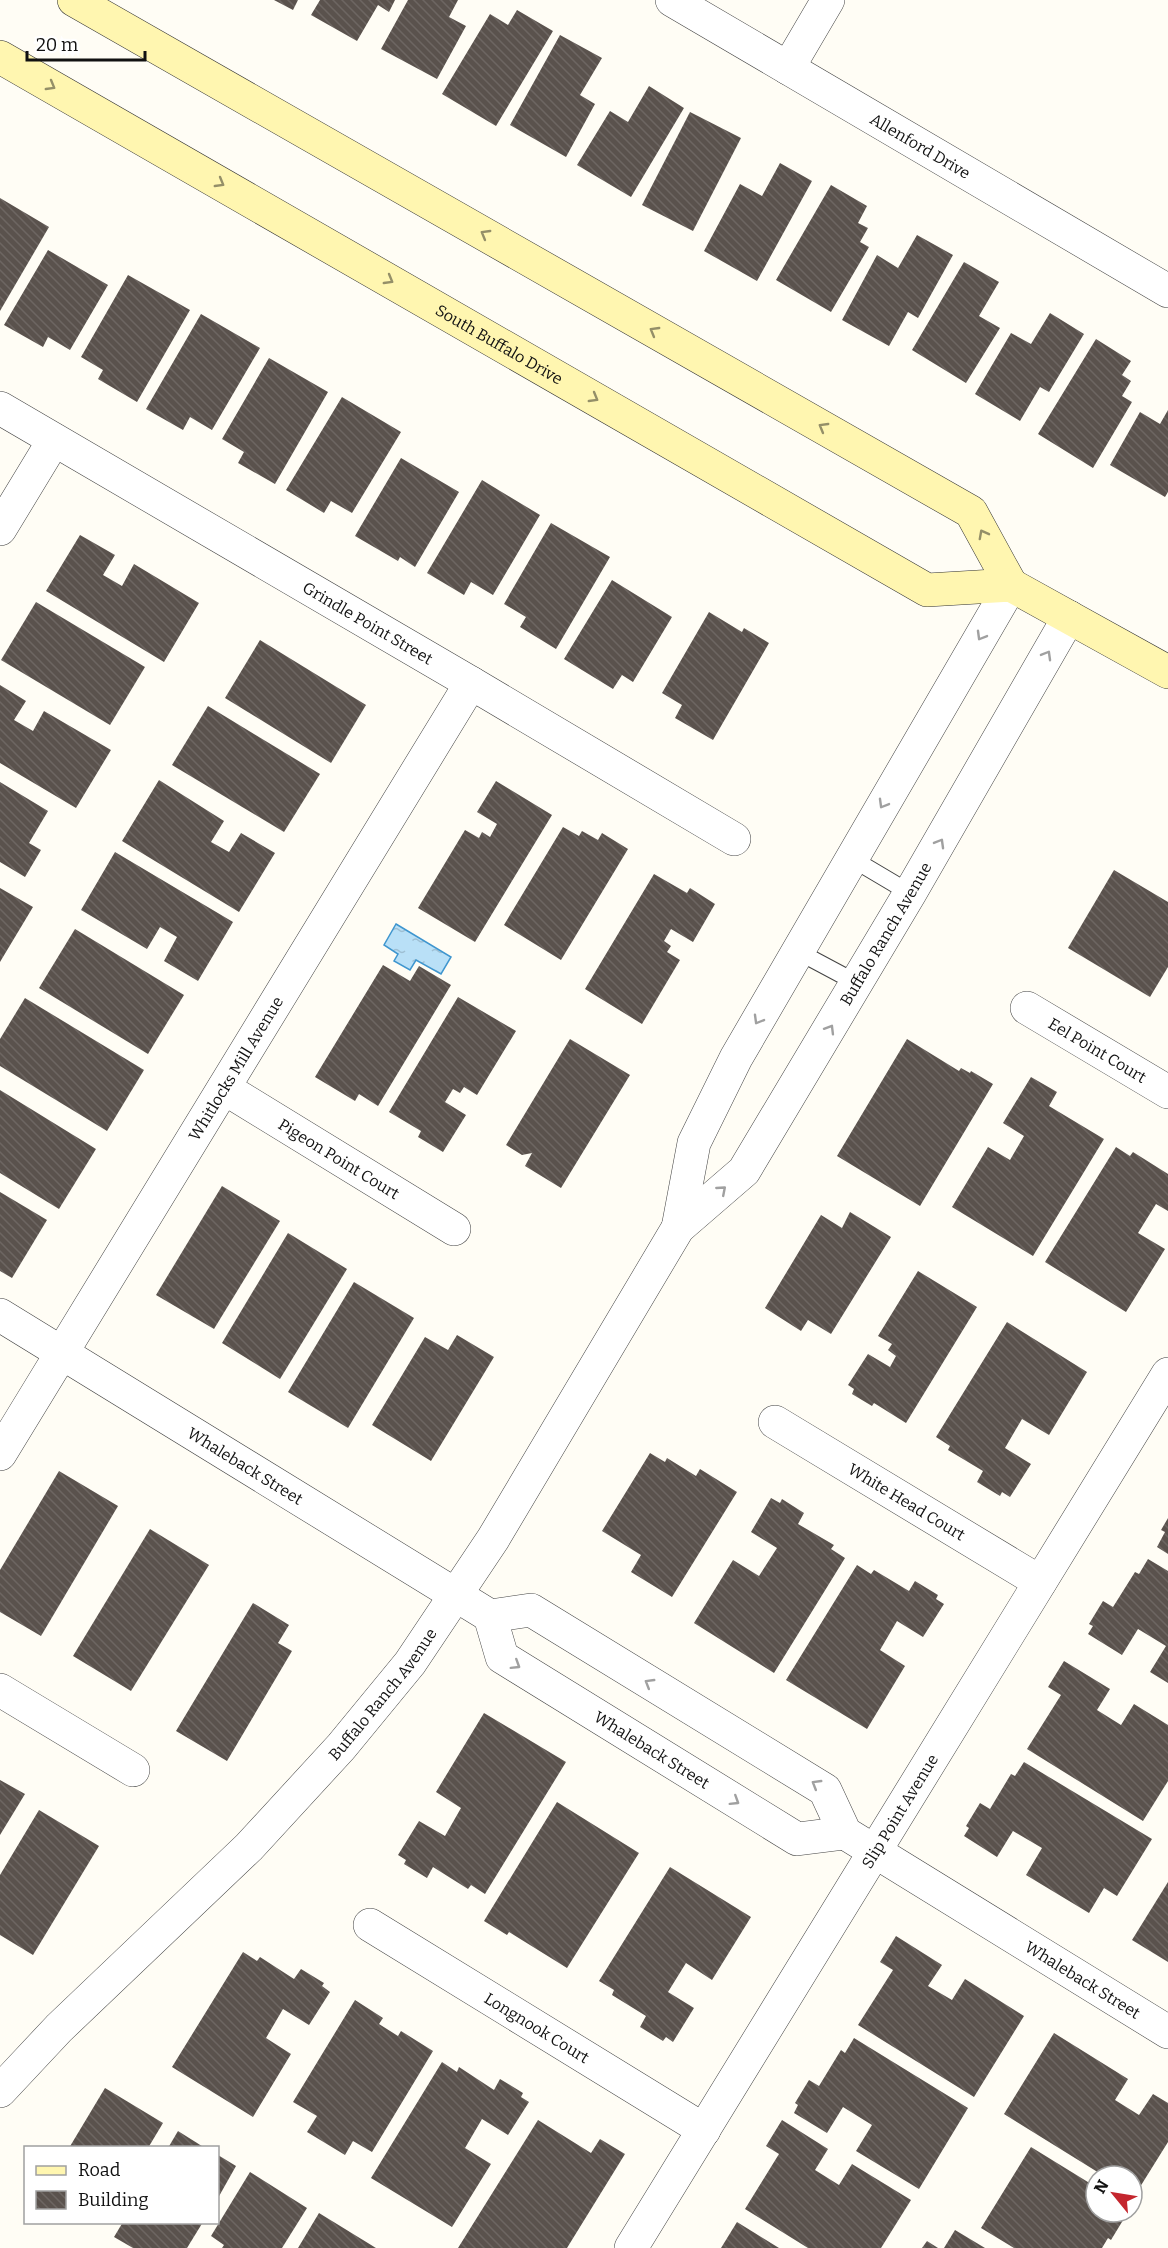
<svg xmlns="http://www.w3.org/2000/svg" width="1168" height="2248" font-family="Bitter,serif">
<style>
.water{fill:url(#water-ripples);stroke:#3f96cf;stroke-width:1.5}
.building{fill:url(#building-back-hatch)}
.lines{fill:none;stroke-linecap:round;stroke-linejoin:round}
.service-casing{stroke:#444;stroke-width:18}
.minor-casing{stroke:#444;stroke-width:34}
.secondary-casing{stroke:#333;stroke-width:34}
.service{stroke:#fff;stroke-width:16}
.minor{stroke:#fff;stroke-width:33}
.secondary{stroke:#fff6b0;stroke-width:33}
.oneway{stroke:#948f68}
.oneway2{stroke:#a0a0a0}
.labels{text-anchor:middle;dominant-baseline:central;stroke-width:6;stroke-linejoin:round;paint-order:stroke}
.street-label{font-size:16px;fill:#111;stroke:#fff}
</style>
<defs>
<pattern id="water-ripples" width="26" height="14" patternUnits="userSpaceOnUse" patternTransform="scale(1.5)"><rect width="26" height="14" fill="#b9e0f7"/><path d="M2 4q2-2 4 0t4 0M15 11q2-2 4 0t4 0" fill="none" stroke="#9ebfd3"/></pattern>
<pattern id="building-back-hatch" width="6" height="6" patternUnits="userSpaceOnUse" patternTransform="scale(1.5)"><rect width="6" height="6" fill="#5a524d"/><path d="M-1 5l2 2M0 0l6 6M5-1l2 2" fill="none" stroke="#6d6662"/></pattern>
</defs>
<rect width="100%" height="100%" fill="#fffdf5"/>
<polygon class="water" points="396,924 451,957 441,974 416,960 410,970 394,961 398,954 384,945"/>
<g class="building">
<polygon points="274,0 298,0 293,10"/>
<polygon points="320,0 395,0 389,12 378,5 357,41 311,15"/>
<polygon points="408,0 458,0 449,17 466,26 437,79 381,49"/>
<polygon points="517,10 553,31 496,126 442,94 490,14 508,25"/>
<polygon points="560,35 602,58 580,95 595,104 566,157 510,125"/>
<polygon points="649,86 684,108 631,197 577,165 610,111 628,122"/>
<polygon points="690,112 741,138 693,231 642,205"/>
<polygon points="780,163 812,181 757,281 704,251 740,184 762,196"/>
<polygon points="831,185 867,206 858,223 868,228 860,242 869,247 831,312 776,280"/>
<polygon points="0,198 49,227 0,311"/>
<polygon points="917,235 953,255 918,318 908,312 889,346 842,320 877,255 898,268"/>
<polygon points="48,250 108,285 70,350 48,337 43,347 4,325"/>
<polygon points="964,262 999,282 979,316 1000,328 966,383 912,350"/>
<polygon points="128,275 190,310 137,402 98,379 103,370 81,357"/>
<polygon points="1050,313 1084,334 1049,392 1040,387 1020,421 975,394 1011,333 1031,344"/>
<polygon points="201,314 260,348 212,430 190,417 183,430 146,409"/>
<polygon points="1096,339 1131,361 1122,375 1131,381 1122,396 1132,402 1093,468 1038,434"/>
<polygon points="269,358 328,392 275,484 238,463 244,452 222,439"/>
<polygon points="342,397 401,432 352,513 331,501 324,513 286,490"/>
<polygon points="1168,410 1168,492 1165,497 1110,465 1140,412 1160,424"/>
<polygon points="401,458 459,492 415,567 400,557 398,561 355,536"/>
<polygon points="482,480 540,515 493,595 471,582 464,595 427,573"/>
<polygon points="551,523 610,557 556,649 520,627 526,617 504,604"/>
<polygon points="80,535 115,555 103,575 122,586 134,564 199,603 164,662 46,591"/>
<polygon points="612,580 672,617 633,682 622,675 613,689 564,659"/>
<polygon points="36,602 145,667 110,725 1,660"/>
<polygon points="709,612 742,632 744,628 769,643 713,740 675,718 682,705 662,693"/>
<polygon points="260,640 366,705 331,763 225,698"/>
<polygon points="0,685 26,701 14,720 33,731 44,711 111,750 76,808 0,763"/>
<polygon points="208,706 320,774 284,832 172,765"/>
<polygon points="159,780 224,821 211,842 229,852 241,833 275,853 239,912 122,841"/>
<polygon points="496,781 552,815 475,942 418,908 465,830 479,838 482,832 490,837 497,824 477,812"/>
<polygon points="0,782 48,811 29,843 41,850 25,877 0,862"/>
<polygon points="563,827 579,836 582,831 598,840 602,833 628,849 561,960 504,925"/>
<polygon points="115,852 233,922 198,981 164,961 177,937 160,927 147,949 81,910"/>
<polygon points="1114,870 1168,902 1168,967 1150,997 1068,948"/>
<polygon points="654,874 687,893 690,888 715,904 693,942 671,929 664,941 671,946 667,952 680,960 642,1024 585,989"/>
<polygon points="0,888 33,907 0,962"/>
<polygon points="75,929 184,995 148,1054 39,988"/>
<polygon points="383,965 410,981 419,966 451,985 378,1106 359,1094 355,1101 315,1077"/>
<polygon points="458,997 516,1031 477,1095 464,1087 460,1093 453,1089 445,1102 466,1115 443,1152 418,1137 421,1131 389,1112"/>
<polygon points="25,998 144,1070 107,1131 0,1066 0,1039"/>
<polygon points="570,1039 630,1075 561,1188 525,1166 532,1153 522,1155 506,1145"/>
<polygon points="907,1039 959,1071 961,1068 970,1073 971,1071 993,1084 920,1206 837,1156"/>
<polygon points="1031,1077 1057,1092 1049,1106 1104,1139 1033,1256 952,1207 988,1147 1010,1160 1024,1136 1003,1123"/>
<polygon points="0,1090 96,1149 59,1209 0,1173"/>
<polygon points="1116,1147 1130,1156 1133,1152 1168,1174 1168,1211 1156,1204 1138,1233 1165,1249 1126,1312 1045,1262"/>
<polygon points="222,1186 280,1221 214,1329 156,1295"/>
<polygon points="0,1192 47,1220 12,1278 0,1271"/>
<polygon points="850,1212 891,1237 831,1334 808,1320 801,1331 765,1308 821,1215 842,1228"/>
<polygon points="288,1233 347,1269 280,1379 222,1343"/>
<polygon points="918,1271 977,1307 906,1423 874,1403 872,1406 852,1394 854,1389 848,1385 868,1354 890,1367 896,1356 888,1350 892,1344 878,1336"/>
<polygon points="354,1282 414,1318 348,1428 288,1392"/>
<polygon points="1007,1322 1087,1372 1049,1435 1022,1419 1005,1448 1031,1464 1010,1497 1002,1492 1000,1496 977,1482 983,1471 948,1450 950,1446 936,1437"/>
<polygon points="457,1335 494,1357 431,1461 372,1425 425,1337 448,1350"/>
<polygon points="650,1453 665,1462 667,1458 696,1476 700,1469 737,1492 672,1597 631,1572 641,1555 602,1531"/>
<polygon points="59,1471 118,1506 41,1636 0,1612 0,1570"/>
<polygon points="771,1498 780,1503 782,1499 804,1513 798,1524 834,1545 831,1549 845,1558 774,1673 694,1623 733,1560 759,1576 777,1548 751,1532"/>
<polygon points="1168,1518 1168,1554 1157,1547 1165,1532 1161,1530"/>
<polygon points="150,1529 209,1565 131,1691 73,1656"/>
<polygon points="1148,1559 1168,1571 1168,1683 1150,1672 1166,1646 1138,1629 1122,1655 1088,1634 1093,1626 1089,1624 1103,1601 1113,1607 1135,1572 1139,1574"/>
<polygon points="857,1565 871,1574 874,1570 909,1591 915,1581 938,1595 936,1599 944,1604 923,1637 897,1621 880,1650 905,1666 867,1729 786,1680"/>
<polygon points="253,1603 289,1625 278,1643 292,1651 227,1761 176,1731"/>
<polygon points="1064,1661 1110,1689 1097,1710 1121,1725 1134,1704 1168,1725 1168,1781 1143,1821 1027,1749 1061,1695 1048,1687"/>
<polygon points="484,1713 566,1762 485,1894 471,1885 468,1889 433,1867 427,1878 404,1864 406,1860 398,1855 419,1821 445,1836 461,1808 436,1792"/>
<polygon points="1024,1762 1152,1839 1117,1896 1104,1888 1089,1913 1026,1875 1042,1848 1013,1831 997,1857 964,1836 969,1828 966,1826 980,1803 990,1809 1011,1774 1015,1776"/>
<polygon points="0,1780 25,1794 0,1835"/>
<polygon points="557,1802 639,1853 567,1968 509,1932 507,1935 484,1921"/>
<polygon points="39,1810 99,1846 33,1955 0,1935 0,1875"/>
<polygon points="670,1867 751,1917 712,1980 686,1963 668,1992 694,2008 673,2042 666,2037 663,2041 640,2027 646,2016 612,1995 614,1990 599,1981"/>
<polygon points="1168,1882 1168,1962 1132,1940"/>
<polygon points="896,1936 942,1965 928,1986 952,2000 965,1979 1024,2016 974,2097 858,2025 893,1970 880,1962"/>
<polygon points="243,1952 257,1961 260,1957 294,1979 301,1969 324,1983 322,1986 330,1992 309,2025 283,2009 266,2038 291,2054 253,2117 172,2067"/>
<polygon points="355,2000 383,2018 379,2024 398,2036 401,2031 433,2051 372,2152 353,2141 345,2155 307,2132 317,2116 293,2102"/>
<polygon points="1054,2033 1128,2079 1115,2100 1139,2115 1153,2094 1168,2103 1168,2142 1135,2195 1132,2193 1132,2176 1104,2176 1004,2114"/>
<polygon points="854,2038 968,2108 919,2189 856,2151 872,2125 843,2107 827,2133 794,2113 798,2105 795,2103 809,2080 819,2086 841,2050 845,2053"/>
<polygon points="442,2062 457,2072 459,2067 494,2090 500,2079 523,2093 521,2097 529,2102 508,2135 482,2119 465,2148 491,2164 452,2227 371,2178"/>
<polygon points="105,2088 163,2123 148,2148 69,2148"/>
<polygon points="538,2120 591,2153 600,2139 625,2154 567,2248 458,2248"/>
<polygon points="782,2120 828,2149 815,2170 839,2185 852,2164 911,2200 881,2248 808,2248 745,2209 779,2154 766,2146"/>
<polygon points="178,2131 205,2148 168,2148"/>
<polygon points="1031,2147 1096,2187 1096,2212 1128,2212 1111,2240 1108,2238 1102,2248 1014,2248 981,2228"/>
<polygon points="218,2155 236,2166 218,2198"/>
<polygon points="250,2172 307,2208 282,2248 222,2248 224,2245 211,2236"/>
<polygon points="319,2213 376,2248 298,2248"/>
<polygon points="123,2222 203,2222 187,2248 133,2248 114,2237"/>
<polygon points="737,2222 779,2248 721,2248"/>
<polygon points="955,2230 985,2248 944,2248"/>
<polygon points="927,2241 938,2248 922,2248"/>
</g>
<g class="lines">
<defs>
<g id="service">
<polyline points="851,858 910,893"/>
<polyline points="797,951 857,983"/>
</g>
<g id="minor">
<path id="s1" d="M672 0 1168 291"/>
<polyline points="788,68 828,0"/>
<path id="s2" d="M0 408 471 683 734 839"/>
<polyline points="0,529 54,440"/>
<path id="s3" d="M1027 1008 1168 1092"/>
<path id="s4" d="M224 1088 454 1229"/>
<polyline points="678,1228 694,1143 736,1058 1011,585"/>
<path id="s5" d="M0 1315 490 1616 531 1610 825 1790 845 1833 1168 2032"/>
<path id="s6" d="M775 1422 1040 1582"/>
<path id="s7" d="M0 1454 471 683"/>
<path id="s8" d="M490 1616 502 1657 797 1839 845 1833"/>
<polyline points="0,1690 133,1770"/>
<path id="s9" d="M370 1925 704 2130"/>
<path id="s10" d="M0 2091 59 2028 249 1847 341 1747 410 1663 493 1539 678 1228 744 1171 910 893 1069 617"/>
<path id="s11" d="M631 2248 1168 1374"/>
</g>
<g id="secondary">
<polyline points="74,0 971,512 1011,585"/>
<path id="s12" d="M0 57 927 590 1011 585 1168 672"/>
</g>
</defs>
<use href="#service" class="service-casing"/>
<use href="#minor" class="minor-casing"/>
<use href="#secondary" class="secondary-casing"/>
<use href="#service" class="service"/>
<use href="#minor" class="minor"/>
<use href="#secondary" class="secondary"/>
</g>
<defs><path id="oneway-chevron" d="M-2-3.5L2.5 0L-2 3.5" fill="none" stroke-width="1.6" stroke-linecap="round" stroke-linejoin="round" transform="scale(1.5)"/></defs>
<g class="oneway">
<use href="#oneway-chevron" transform="translate(51 86) rotate(30)"/>
<use href="#oneway-chevron" transform="translate(220 183) rotate(30)"/>
<use href="#oneway-chevron" transform="translate(485 234) rotate(-150)"/>
<use href="#oneway-chevron" transform="translate(389 280) rotate(30)"/>
<use href="#oneway-chevron" transform="translate(654 331) rotate(-150)"/>
<use href="#oneway-chevron" transform="translate(594 398) rotate(30)"/>
<use href="#oneway-chevron" transform="translate(823 427) rotate(-150)"/>
<use href="#oneway-chevron" transform="translate(983 534) rotate(-118)"/>
</g>
<g class="oneway2">
<use href="#oneway-chevron" transform="translate(981 636) rotate(120)"/>
<use href="#oneway-chevron" transform="translate(1047 655) rotate(-60)"/>
<use href="#oneway-chevron" transform="translate(883 804) rotate(120)"/>
<use href="#oneway-chevron" transform="translate(940 843) rotate(-60)"/>
<use href="#oneway-chevron" transform="translate(758 1020) rotate(120)"/>
<use href="#oneway-chevron" transform="translate(830 1029) rotate(-59)"/>
<use href="#oneway-chevron" transform="translate(722 1190) rotate(-41)"/>
<use href="#oneway-chevron" transform="translate(516 1665) rotate(32)"/>
<use href="#oneway-chevron" transform="translate(649 1683) rotate(-149)"/>
<use href="#oneway-chevron" transform="translate(816 1784) rotate(-149)"/>
<use href="#oneway-chevron" transform="translate(735 1801) rotate(32)"/>
</g>
<g class="labels">
<g class="street-label">
<text stroke="none"><textPath href="#s1" startOffset="288">Allenford Drive</textPath></text>
<text stroke="none"><textPath href="#s12" startOffset="576">South Buffalo Drive</textPath></text>
<text stroke="none"><textPath href="#s2" startOffset="426">Grindle Point Street</textPath></text>
<text stroke="none"><textPath href="#s10" startOffset="1468">Buffalo Ranch Avenue</textPath></text>
<text stroke="none"><textPath href="#s3" startOffset="82">Eel Point Court</textPath></text>
<text stroke="none"><textPath href="#s7" startOffset="452">Whitlocks Mill Avenue</textPath></text>
<text stroke="none"><textPath href="#s4" startOffset="135">Pigeon Point Court</textPath></text>
<text stroke="none"><textPath href="#s5" startOffset="288">Whaleback Street</textPath></text>
<text stroke="none"><textPath href="#s6" startOffset="154">White Head Court</textPath></text>
<text stroke="none"><textPath href="#s10" startOffset="552">Buffalo Ranch Avenue</textPath></text>
<text stroke="none"><textPath href="#s8" startOffset="219">Whaleback Street</textPath></text>
<text stroke="none"><textPath href="#s11" startOffset="513">Slip Point Avenue</textPath></text>
<text stroke="none"><textPath href="#s5" startOffset="1288">Whaleback Street</textPath></text>
<text stroke="none"><textPath href="#s9" startOffset="196">Longnook Court</textPath></text>
</g>
</g>
<rect x="24" y="2146" width="195" height="78" fill="#ffffff" stroke="#a0a0a0" stroke-width="1.5"/>
<rect x="36" y="2166" width="30" height="9" fill="#fff6b0" stroke="#a0a0a0" stroke-width="1.5"/>
<text x="78" y="2176" font-size="18" fill="#111111">Road</text>
<rect x="36" y="2191" width="30" height="18" fill="url(#building-back-hatch)" stroke="#a0a0a0" stroke-width="1.5"/>
<text x="78" y="2206" font-size="18" fill="#111111">Building</text>
<g transform="translate(1114 2194) rotate(300)"><circle r="28" fill="#ffffff" stroke="#a0a0a0" stroke-width="1.5"/>
<path d="M0-4.5L10 22L0 15L-10 22Z" fill="#c4262e"/>
<text y="-9" font-size="16" font-weight="bold" text-anchor="middle" fill="#111111">N</text>
</g>
<path d="M27 51v9h118v-9" fill="none" stroke="#111111" stroke-width="3"/>
<text x="36" y="51" font-size="18" fill="#111111" stroke="#ffffff" stroke-width="4.5" paint-order="stroke">20 m</text>
</svg>
